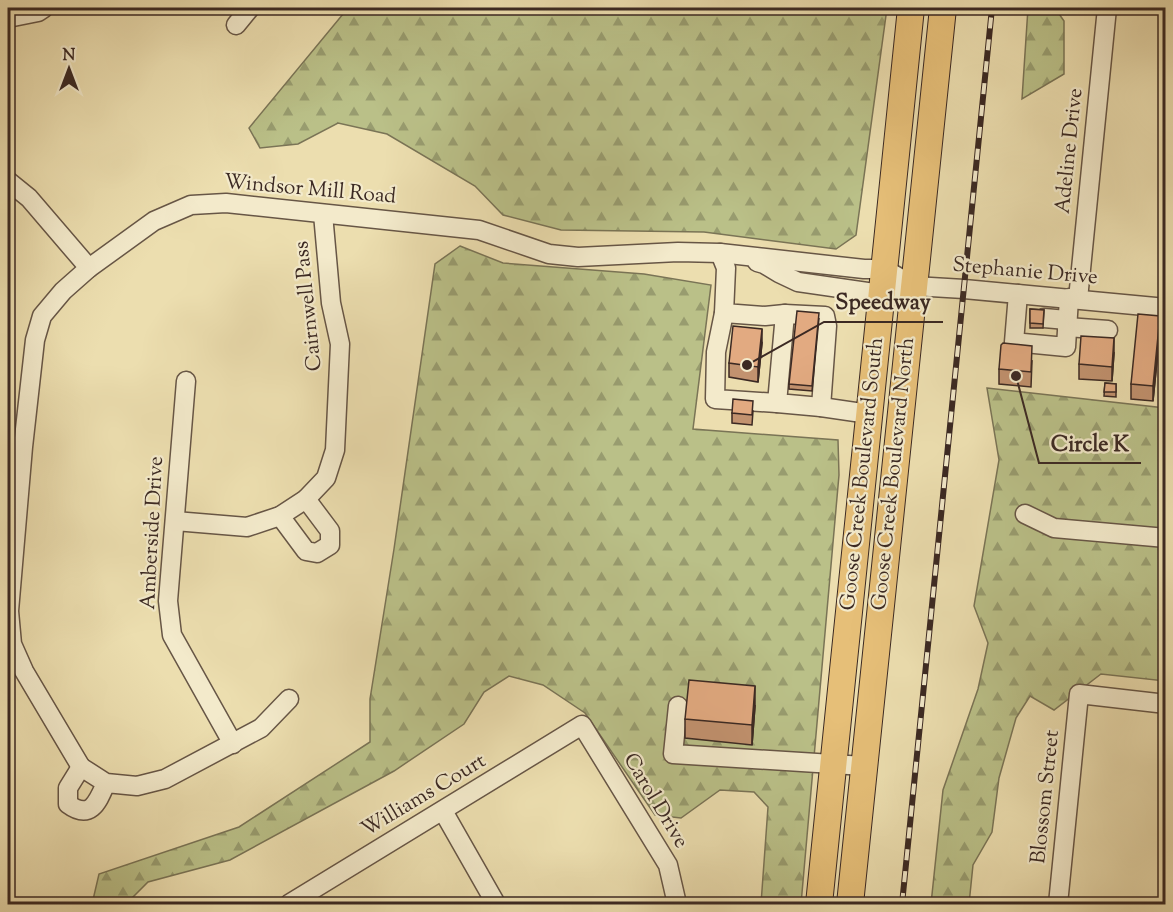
<svg xmlns="http://www.w3.org/2000/svg" width="1173" height="912" font-family="'Sorts Mill Goudy',serif">
<style>
.forest{fill:url(#forest-firs);stroke:#7a7456;stroke-width:1.5}
.lines{fill:none;stroke-linecap:round;stroke-linejoin:round}
.minor-casing{stroke:#675646;stroke-width:21}
.highway-casing{stroke:#3b2923;stroke-width:28}
.minor{stroke:#f3eacb;stroke-width:18}
.highway{stroke:#e6bf78;stroke-width:26}
.rail-casing{stroke:#3b2923;stroke-width:6}
.rail{stroke:#f3eacb;stroke-width:4;stroke-dasharray:11;stroke-linecap:butt}
.wall{fill:#c2926f;stroke:#3b2923;stroke-width:1.5}
.shaded-wall{fill:#9e775a;stroke:#3b2923;stroke-width:1.5}
.building{fill:#e2aa81;stroke:#3b2923;stroke-width:1.5}
.labels{text-anchor:middle;dominant-baseline:central;stroke-width:4.5;stroke-linejoin:round;paint-order:stroke}
.street-label{font-size:21px;fill:#3b2923;stroke:#f3eacb}
.leader{fill:none;stroke:#3b2923;stroke-width:2}
.callout-dot{fill:#3b2923;stroke:#f3eacb;stroke-width:2}
.callout-label{font-size:22px;text-anchor:middle;font-weight:bold;fill:#3b2923;stroke:#f3eacb;stroke-width:4.5;stroke-linejoin:round;paint-order:stroke}
</style>
<defs>
<pattern id="forest-firs" width="22" height="20" patternUnits="userSpaceOnUse" patternTransform="scale(1.5)"><rect width="22" height="20" fill="#bac088"/><path d="M5 1l3.5 6h-7zM16 11l3.5 6h-7z" fill="#989c6f"/></pattern>
</defs>
<rect width="100%" height="100%" fill="#ecdeaf"/>
<filter id="stains"><feTurbulence type="fractalNoise" baseFrequency=".00333" numOctaves="4"/><feColorMatrix values="0 0 0 0 .2 0 0 0 0 .09 0 0 0 0 .02 0 0 0 .5 -.17"/></filter>
<radialGradient id="worn" r=".72"><stop offset=".6" stop-color="#630" stop-opacity="0"/><stop offset="1" stop-color="#630" stop-opacity=".3"/></radialGradient>
<g class="forest">
<polygon points="348,8 887,8 856,235 836,249 704,232 561,230 503,215 475,186 387,134 338,123 298,144 260,148 249,128"/>
<polygon points="1028,8 1055,8 1064,21 1064,74 1022,99"/>
<polygon points="460,246 503,263 644,274 711,285 693,429 838,440 839,475 801,904 761,904 768,807 754,792 720,790 681,818 655,815 585,713 543,685 509,676 484,692 464,724 394,771 230,860 148,882 126,904 92,904 99,874 239,827 370,742 370,699 394,549 435,264"/>
<polygon points="987,388 1165,408 1165,681 1101,674 1054,710 1030,696 1016,718 999,778 992,832 973,865 969,904 931,904 943,790 978,689 988,643 974,606 999,460"/>
</g>
<g class="lines">
<defs>
<g id="minor">
<polyline points="8,18 38,12 44,8"/>
<polyline points="236,25 250,8"/>
<polyline points="8,181 29,198 89,268"/>
<polyline points="720,253 726,268 724,313 765,316 785,314 825,316 827,326 821,407 869,414"/>
<polyline points="757,262 764,264 779,273 798,282 881,294 914,286 964,289 1166,308"/>
<polyline points="1018,294 1014,342 1066,347 1069,298"/>
<polyline points="1078,299 1107,8"/>
<polyline points="724,313 716,352 715,399 777,403"/>
<polyline points="785,314 777,403 821,407"/>
<polyline points="1044,318 1067,320"/>
<polyline points="1067,327 1108,330"/>
<polyline points="186,381 168,601 172,635 233,744"/>
<polyline points="1025,514 1054,528 1166,538"/>
<polyline points="280,516 306,551 317,553 330,545 330,531 306,499"/>
<polyline points="175,521 247,527 280,516 306,499 326,478 335,450 340,344 331,303 323,214"/>
<polyline points="678,706 673,754 864,766"/>
<polyline points="81,767 24,671 12,644 9,611 23,447 35,340 42,316 63,291 89,268 154,221 191,205 226,203 479,230 549,254 578,257 678,252 720,253 864,269 884,269 914,286"/>
<path d="M106 783C98 801 91 821 68 804V788L81 767 106 783 137 786 165 779 261 728 289 699"/>
<polyline points="443,811 496,904"/>
<polyline points="289,904 582,725 668,865 677,904"/>
<polyline points="1058,904 1079,694 1166,704"/>
</g>
<g id="highway">
<polyline points="819,904 911,8"/>
<polyline points="850,904 943,8"/>
</g>
</defs>
<use href="#minor" class="minor-casing"/>
<use href="#highway" class="highway-casing"/>
<use href="#minor" class="minor"/>
<use href="#highway" class="highway"/>
<defs>
<polyline id="rail" points="902,904 992,8"/>
</defs>
<use href="#rail" class="rail-casing"/>
<use href="#rail" class="rail"/>
</g>
<g class="wall">
<polygon points="1030,309 1044,310 1043,328 1030,328"/>
<polygon points="819,318 812,391 789,389 789,384"/>
<polygon points="1160,331 1153,401 1131,399 1131,384"/>
<polygon points="762,343 758,382 729,377 729,363"/>
<polygon points="1114,353 1112,381 1079,379 1079,364"/>
<polygon points="1032,361 1031,387 999,384 999,369"/>
<polygon points="1105,383 1116,384 1116,397 1104,396"/>
<polygon points="753,411 752,425 732,423 732,413"/>
<polygon points="755,706 752,745 685,738 685,719"/>
</g>
<g class="shaded-wall">
<polygon points="1160,316 1160,331 1153,401 1153,386"/>
<polygon points="762,329 762,343 758,382 758,367"/>
<polygon points="1114,338 1114,353 1112,381 1112,367"/>
<polygon points="755,686 755,706 752,745 752,725"/>
</g>
<g class="building">
<polygon points="1030,309 1044,310 1043,324 1030,323"/>
<polygon points="797,311 819,313 812,386 789,384"/>
<polygon points="1138,314 1160,316 1153,386 1131,384"/>
<polygon points="733,326 762,329 758,367 729,363"/>
<polygon points="1081,336 1114,338 1112,367 1079,364"/>
<polygon points="1003,343 1032,346 1031,372 999,369 1001,345"/>
<polygon points="1105,383 1116,384 1116,392 1104,392"/>
<polygon points="733,399 753,401 752,415 732,413"/>
<polygon points="689,680 755,686 752,725 685,719"/>
</g>
<g class="labels">
<g class="street-label">
<text transform="translate(1070 151) rotate(-84)">Adeline Drive</text>
<text transform="translate(310 190) rotate(5)">Windsor Mill Road</text>
<text transform="translate(1025 272) rotate(5)">Stephanie Drive</text>
<text transform="translate(309 306) rotate(-96)">Cairnwell Pass</text>
<text transform="translate(863 474) rotate(-84)">Goose Creek Boulevard South</text>
<text transform="translate(894 474) rotate(-84)">Goose Creek Boulevard North</text>
<text transform="translate(153 533) rotate(-87)">Amberside Drive</text>
<text transform="translate(424 796) rotate(-31)">Williams Court</text>
<text transform="translate(1046 797) rotate(-84)">Blossom Street</text>
<text transform="translate(655 801) rotate(59)">Carol Drive</text>
</g>
</g>
<path class="leader" d="M747 365L824 322H943M1016 376L1039 463H1141"/>
<g class="callout-dot">
<circle cx="747" cy="365" r="6"/>
<circle cx="1016" cy="376" r="6"/>
</g>
<g class="callout-label">
<text x="883" y="309">Speedway</text>
<text x="1090" y="451">Circle K</text>
</g>
<rect width="1173" height="912" fill="none" stroke="#ecdeaf" stroke-width="30"/>
<rect x="9" y="9" width="1155" height="894" fill="none" stroke="#3b2923" stroke-width="3"/>
<rect x="15" y="15" width="1143" height="882" fill="none" stroke="#3b2923" stroke-width="1.5"/>
<g transform="translate(69 69)" stroke="#f3eacb" stroke-width="4.5" paint-order="stroke">
<path d="M0-4.5L10 22L0 15L-10 22Z" fill="#3b2923"/>
<text y="-9" font-size="16" font-weight="bold" text-anchor="middle" fill="#3b2923">N</text>
</g>
<rect width="100%" height="100%" filter="url(#stains)"/>
<rect width="100%" height="100%" fill="url(#worn)"/>
</svg>
